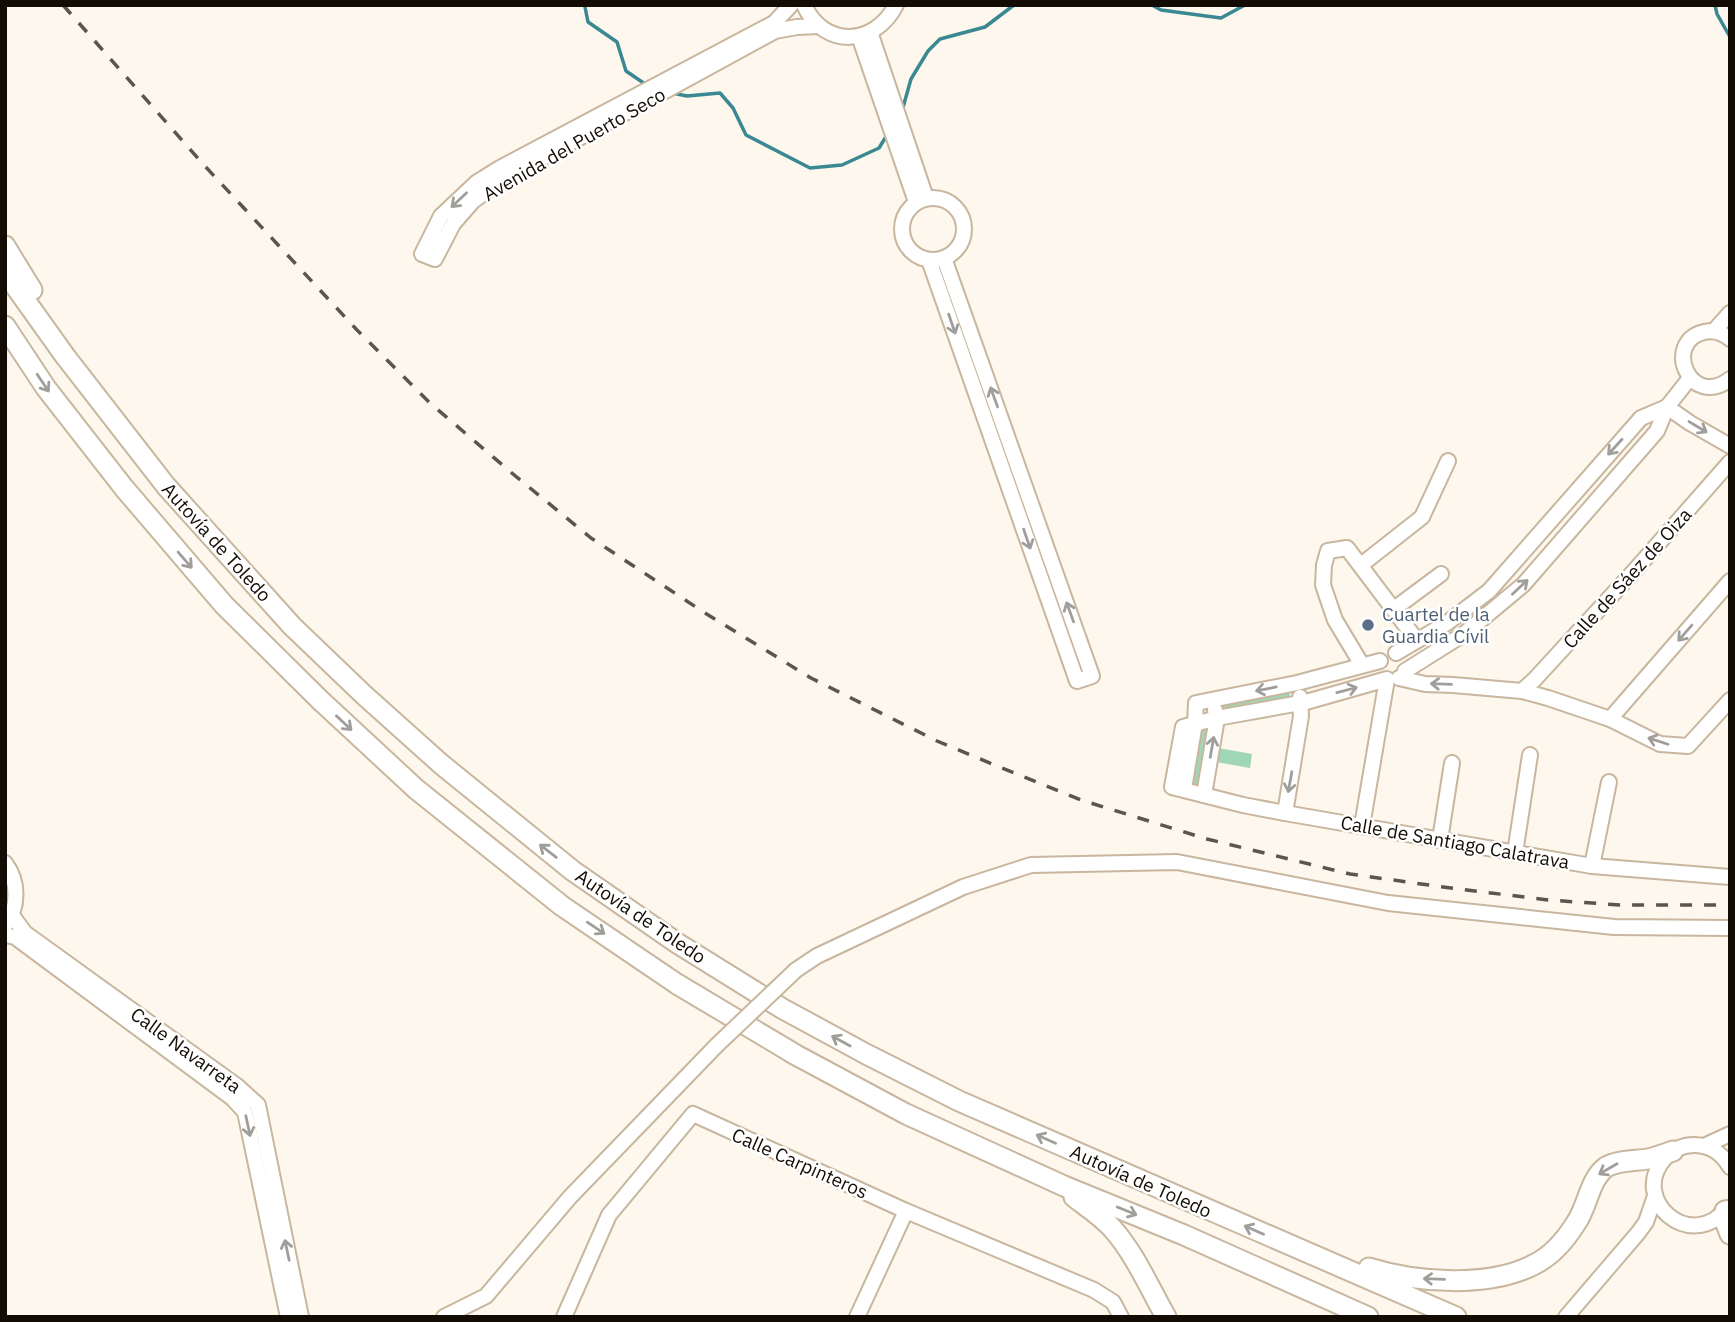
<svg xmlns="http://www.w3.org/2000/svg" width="1735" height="1322" font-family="'IBM Plex Sans',sans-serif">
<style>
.green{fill:#9fd7b6}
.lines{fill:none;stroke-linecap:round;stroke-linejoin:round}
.stream{stroke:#398892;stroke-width:3.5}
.minor-casing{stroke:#c8b69e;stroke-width:18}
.highway-casing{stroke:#c8b69e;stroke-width:23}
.minor{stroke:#fff;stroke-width:14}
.highway{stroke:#fff;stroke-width:19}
.rail{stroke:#5b554d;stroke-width:3.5;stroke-dasharray:12 12;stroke-linecap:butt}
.minor-bridge-casing{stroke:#c8b69e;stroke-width:18;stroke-linecap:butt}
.minor-bridge{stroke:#fff;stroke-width:14}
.oneway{stroke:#a09e9b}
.service-dot{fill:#5c6f8a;stroke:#fff;stroke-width:2.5}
.labels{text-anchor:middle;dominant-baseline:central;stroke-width:5;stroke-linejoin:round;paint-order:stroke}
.street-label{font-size:19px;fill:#120c05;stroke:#fff}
.service-label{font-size:19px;fill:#4e5e75;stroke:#fff;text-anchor:start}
</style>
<rect width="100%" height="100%" fill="#fef7ed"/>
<g class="green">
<polygon points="1288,691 1290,695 1288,699 1222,711 1221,709 1222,703"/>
<polygon points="1209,724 1201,784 1196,787 1192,784 1201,725"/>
<polygon points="1218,748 1252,754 1250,768 1216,762"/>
</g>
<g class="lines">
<g class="stream">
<polyline points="586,5 585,7 588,22 617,42 626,71 648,86"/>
<polyline points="1152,5 1161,10 1221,18 1245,5"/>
<polyline points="1715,5 1717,14 1730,37"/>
<polyline points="672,93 687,96 720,93 733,108 746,135 810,168 842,165 879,148 887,135"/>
<polyline points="902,111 911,79 928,51 940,39 985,27 1014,5"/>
</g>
<defs>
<g id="minor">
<polyline points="791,5 774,23 500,168 476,183 441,216 422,254 435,259 453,224 473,201 502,180 775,31 797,27 819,26"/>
<path d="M804 5C824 49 875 46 896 5"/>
<polyline points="870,32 926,198"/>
<polyline points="859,36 916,202"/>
<circle cx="933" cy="229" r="31"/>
<polyline points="929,260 1077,681 1092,676 944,258"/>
<polyline points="1714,331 1730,313"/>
<path d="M1730 339C1723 333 1713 330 1704 332 1662 342 1690 410 1730 379"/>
<polyline points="1667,407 1690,423 1730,446"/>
<polyline points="1361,565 1422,517 1448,461"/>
<polyline points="1394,609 1441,574"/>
<polyline points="1396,653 1447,623 1489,591 1641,418 1667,407"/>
<polyline points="1362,665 1335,620 1323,585 1324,565 1328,551 1347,548 1412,634"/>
<polyline points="1405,671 1464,634 1523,585 1657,431 1667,407 1690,378"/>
<polyline points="1399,678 1425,684 1453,685 1522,691 1548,698 1610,719 1660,744 1688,746 1730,700"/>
<polyline points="1522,691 1535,679 1636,569 1730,462"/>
<polyline points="1610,719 1730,581"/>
<polyline points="1184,789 1195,723 1196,703 1297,683 1380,661"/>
<polyline points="1204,795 1217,718 1215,710"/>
<polyline points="1285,813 1301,716 1300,697"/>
<polyline points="1362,826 1387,679 1306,702 1217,718 1183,727 1172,787 1243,805 1285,813 1592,866 1730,877"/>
<polyline points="1440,840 1452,763"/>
<polyline points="1515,853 1530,755"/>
<path d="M5 863C19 881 19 908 5 925"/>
<polyline points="1592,866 1609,782"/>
<polyline points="11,914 25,933 237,1086 258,1105 301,1317"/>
<polyline points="5,935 15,937 232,1098 245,1112 288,1317"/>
<polyline points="796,970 817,956 963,887 1031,865 1177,862 1388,903 1614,927 1730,928"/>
<polyline points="1704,1146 1730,1134"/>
<path d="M1727 1208C1691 1254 1628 1199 1665 1158 1672 1150 1683 1145 1694 1145 1709 1145 1722 1153 1730 1167"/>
<polyline points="444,1317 486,1296 570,1197 717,1045"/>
<polyline points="564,1317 609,1215 693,1114 906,1211 1094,1290 1113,1302 1121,1317"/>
<polyline points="857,1317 906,1211"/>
<polyline points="1566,1317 1638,1233 1646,1222 1655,1196"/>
</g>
<g id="highway">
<polyline points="5,246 32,290"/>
<polyline points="5,272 65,356 166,486 292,626 364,695 441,764 573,871 677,943 783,1009 866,1054 959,1101 1456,1317"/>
<polyline points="5,326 46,388 124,488 224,605 320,700 416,789 562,906 677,984 796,1055 906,1114 1064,1186 1184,1235 1368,1317"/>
<path d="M1074 1197C1087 1207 1101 1216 1112 1228 1135 1254 1149 1287 1166 1317"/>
<polyline points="1725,1211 1725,1221 1730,1234"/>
<path d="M1369 1268C1417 1283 1490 1288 1535 1264 1553 1255 1566 1239 1576 1223 1588 1206 1589 1180 1606 1167 1618 1160 1635 1161 1648 1159 1657 1157 1665 1154 1673 1151"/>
</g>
</defs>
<use href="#minor" class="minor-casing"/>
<use href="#highway" class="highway-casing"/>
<use href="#minor" class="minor"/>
<use href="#highway" class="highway"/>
<polyline class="rail" points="63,5 203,164 357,330 430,403 513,474 591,538 705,613 811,678 937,741 997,766 1081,800 1207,839 1350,874 1443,887 1548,900 1620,905 1730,905"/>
<defs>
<polyline id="minor-bridge" points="717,1045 796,970"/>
</defs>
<use href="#minor-bridge" class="minor-bridge-casing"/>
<use href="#minor-bridge" class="minor-bridge"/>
</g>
<defs><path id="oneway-shaft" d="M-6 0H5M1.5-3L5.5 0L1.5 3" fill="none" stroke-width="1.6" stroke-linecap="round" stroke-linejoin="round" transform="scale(1.75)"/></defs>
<g class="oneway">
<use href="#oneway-shaft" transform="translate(459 200) rotate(137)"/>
<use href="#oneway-shaft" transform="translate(952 324) rotate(71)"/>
<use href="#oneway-shaft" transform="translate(43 383) rotate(56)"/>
<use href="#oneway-shaft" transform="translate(994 397) rotate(-110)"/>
<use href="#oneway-shaft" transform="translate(1698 427) rotate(31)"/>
<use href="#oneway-shaft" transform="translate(1615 447) rotate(132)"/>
<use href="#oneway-shaft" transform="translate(1027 539) rotate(71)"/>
<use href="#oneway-shaft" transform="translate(185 560) rotate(49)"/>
<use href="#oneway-shaft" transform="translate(1520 587) rotate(-43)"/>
<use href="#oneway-shaft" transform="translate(1070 612) rotate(-110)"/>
<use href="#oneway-shaft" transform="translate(1685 633) rotate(131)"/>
<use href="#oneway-shaft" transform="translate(1441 684) rotate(-178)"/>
<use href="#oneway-shaft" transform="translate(1266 689) rotate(169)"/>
<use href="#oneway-shaft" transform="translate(1347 690) rotate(-15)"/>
<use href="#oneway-shaft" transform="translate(344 723) rotate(43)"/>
<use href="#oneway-shaft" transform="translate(1658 741) rotate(-162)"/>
<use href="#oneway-shaft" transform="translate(1212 747) rotate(-80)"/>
<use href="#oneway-shaft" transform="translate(1290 782) rotate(100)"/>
<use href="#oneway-shaft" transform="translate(548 851) rotate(-142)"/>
<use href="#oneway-shaft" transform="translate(596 928) rotate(34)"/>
<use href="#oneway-shaft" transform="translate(841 1041) rotate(-151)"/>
<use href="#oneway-shaft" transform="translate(248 1126) rotate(78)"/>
<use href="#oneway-shaft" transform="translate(1046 1139) rotate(-156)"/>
<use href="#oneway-shaft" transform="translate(1608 1169) rotate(150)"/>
<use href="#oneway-shaft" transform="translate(1127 1211) rotate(22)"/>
<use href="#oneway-shaft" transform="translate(1254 1230) rotate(-156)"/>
<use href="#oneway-shaft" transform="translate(287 1250) rotate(-102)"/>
<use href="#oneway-shaft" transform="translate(1434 1279) rotate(-178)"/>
</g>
<circle class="service-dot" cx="1368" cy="625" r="7"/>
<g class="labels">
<g class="street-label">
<text transform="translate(574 144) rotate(-30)">Avenida del Puerto Seco</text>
<text transform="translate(217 542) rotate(48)">Autovía de Toledo</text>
<text transform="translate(1627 578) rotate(-48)">Calle de Sáez de Oiza</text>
<text transform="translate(1455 842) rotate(10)">Calle de Santiago Calatrava</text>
<text transform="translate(641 916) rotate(34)">Autovía de Toledo</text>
<text transform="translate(186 1050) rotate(36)">Calle Navarreta</text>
<text transform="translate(800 1163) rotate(24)">Calle Carpinteros</text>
<text transform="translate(1141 1181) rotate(24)">Autovía de Toledo</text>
</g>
<g class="service-label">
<text x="1382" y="614">Cuartel de la<tspan x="1382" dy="22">Guardia Cívil</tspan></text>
</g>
</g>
<rect width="1735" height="1322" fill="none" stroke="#120c05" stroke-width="14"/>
</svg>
